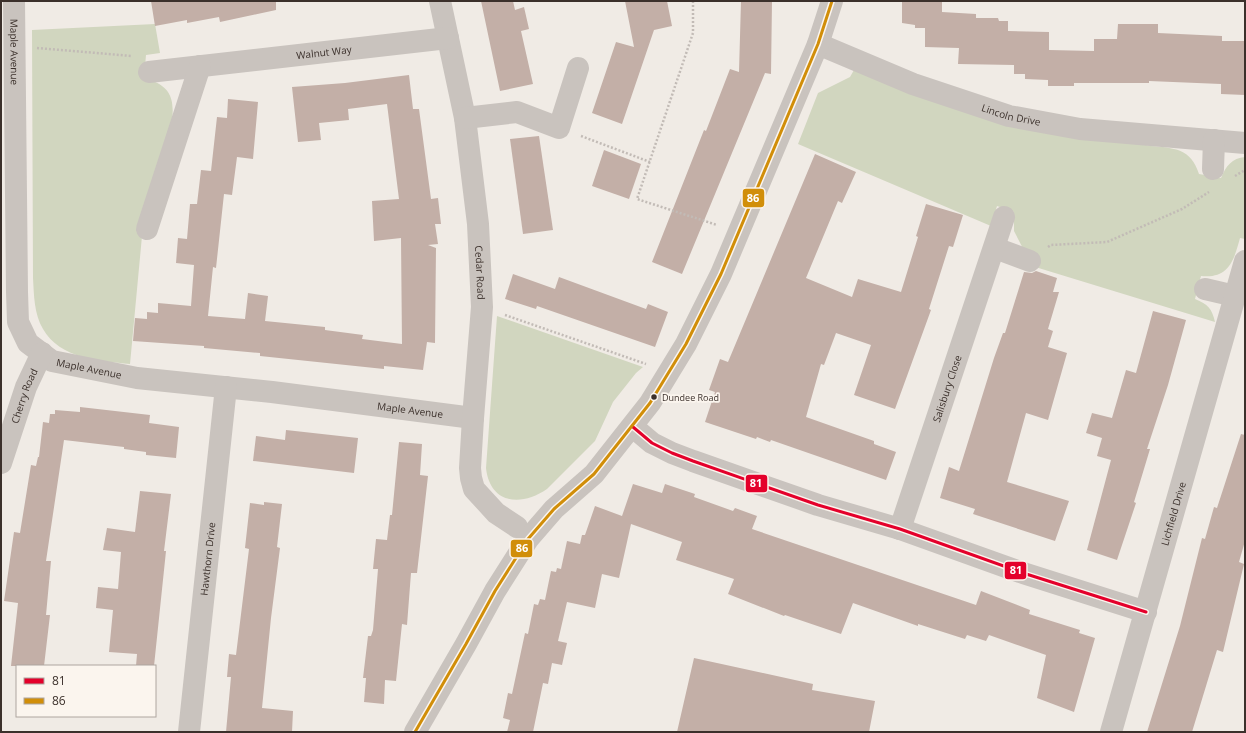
<svg xmlns="http://www.w3.org/2000/svg" width="1246" height="733" font-family="'Open Sans',sans-serif">
<style>
.green{fill:#d1d6bf}
.building{fill:#c3afa7}
.lines{fill:none;stroke-linecap:round;stroke-linejoin:round}
.path{stroke:#c2bbb6;stroke-width:2.5;stroke-dasharray:2 2;stroke-linecap:butt}
.minor{stroke:#c9c3be;stroke-width:22}
.bus-1-casing{stroke:#fbf5ee;stroke-width:6}
.bus-2-casing{stroke:#fbf5ee;stroke-width:6}
.bus-1{stroke:#e4002b;stroke-width:3}
.bus-2{stroke:#d18e09;stroke-width:3}
.bus-dot{fill:#3b302b;stroke:#fbf5ee;stroke-width:1.5}
.labels{text-anchor:middle;dominant-baseline:central;stroke-width:3.5;stroke-linejoin:round;paint-order:stroke}
.bus-label{font-size:9px;fill:#3b302b;stroke:#fbf5ee;text-anchor:start}
.street-label{font-size:10px;fill:#3b302b;stroke:#fbf5ee}
.line-badge{stroke:#fbf5ee;stroke-width:1.5}
.badge-label{font-size:11px;text-anchor:middle;font-weight:bold;fill:#fff}
</style>
<rect width="100%" height="100%" fill="#f0ebe5"/>
<g class="green">
<path d="M155 24 160 53 146 55 144 78C169 85 175 96 172 121L137 233 142 236 130 364C100 361 60 359 43 329 34 314 34 295 33 278L32 30Z"/>
<path d="M854 70 1150 146C1174 148 1191 148 1199 174L1221 178C1226 166 1232 158 1245 157V239L1240 238C1234 260 1229 279 1201 276L1195 299C1208 304 1212 309 1215 322L1032 266 1014 231V212L997 206 991 226 798 144 818 93 850 77Z"/>
<path d="M497 316 643 367 636 373 613 402 595 441 547 489C521 507 490 504 486 468Z"/>
</g>
<g class="building">
<polygon points="151,1 276,1 276,10 220,22 219,17 187,23 187,20 155,26"/>
<polygon points="481,1 513,1 515,10 524,7 529,29 521,31 533,84 500,91"/>
<polygon points="625,1 667,1 672,26 654,30 622,124 592,113 616,42 634,47"/>
<polygon points="741,1 772,1 771,74 765,73 682,274 652,262 704,130 706,131 730,69 739,72"/>
<polygon points="902,1 942,1 942,12 976,14 976,18 998,18 999,21 1008,21 1008,31 1049,32 1049,50 1094,51 1094,39 1117,39 1118,24 1158,24 1158,33 1222,36 1222,41 1245,41 1245,95 1221,94 1221,84 1149,81 1149,83 1074,83 1074,86 1048,86 1048,80 1025,79 1025,74 1014,74 1014,65 958,64 959,48 925,47 925,28 915,28 915,25 902,23"/>
<polygon points="409,75 413,109 419,109 431,199 438,198 441,224 435,224 438,244 428,245 436,248 435,343 427,342 423,370 384,366 384,369 260,356 260,353 204,348 204,346 133,341 135,318 147,319 147,312 158,313 158,303 191,306 194,265 176,263 178,238 187,239 190,204 197,204 201,170 211,171 217,117 227,118 228,99 258,102 253,159 237,157 232,195 224,194 216,268 213,267 208,316 245,319 248,293 268,296 265,321 325,327 325,330 363,335 362,339 402,344 401,238 374,241 372,201 399,199 387,104 348,109 349,120 319,123 321,140 298,142 292,87 345,83"/>
<polygon points="539,136 553,230 523,234 510,139"/>
<polygon points="604,150 641,164 629,199 592,186"/>
<polygon points="815,154 856,172 842,203 838,201 806,278 852,297 858,279 901,292 918,237 916,236 926,204 963,215 953,247 949,246 929,309 931,310 895,409 854,395 871,345 836,333 824,365 821,364 806,417 874,441 874,444 896,452 886,480 771,440 770,442 757,437 756,439 705,422 715,392 709,390 720,359 728,362"/>
<polygon points="1036,271 1057,278 1053,292 1059,292 1048,329 1053,331 1048,347 1067,353 1048,420 1026,413 1007,482 1069,501 1055,541 973,514 975,509 940,498 949,467 959,471 994,358 1003,333 1005,333 1024,272 1032,273"/>
<polygon points="513,274 555,289 559,277 646,309 648,304 668,312 655,347 537,306 536,309 505,299"/>
<polygon points="1153,311 1186,320 1168,385 1147,449 1150,449 1134,502 1136,503 1117,560 1087,550 1111,460 1097,456 1102,438 1086,433 1092,413 1112,418 1126,370 1136,373"/>
<polygon points="80,407 150,415 149,423 179,427 176,458 146,455 146,452 124,449 124,447 64,440 46,561 51,561 46,615 50,615 44,666 11,666 18,603 4,601 14,532 20,533 31,465 36,466 38,457 39,457 43,422 49,423 50,414 55,414 55,410 80,412"/>
<polygon points="286,430 358,438 354,473 253,461 256,436 285,440"/>
<polygon points="1241,434 1245,435 1245,541 1239,562 1244,564 1223,652 1217,650 1192,732 1147,732 1180,626 1202,538 1205,539 1214,507 1217,508"/>
<polygon points="399,442 422,444 420,475 428,476 417,573 411,573 407,625 402,624 396,681 385,680 384,704 364,702 366,678 363,678 368,636 371,636 373,630 378,569 373,569 376,539 387,540 390,515 392,515"/>
<polygon points="633,484 662,493 665,484 695,494 694,497 733,511 735,508 757,516 752,529 976,605 981,591 1030,610 1029,614 1080,630 1079,633 1095,638 1074,712 1037,698 1046,655 989,635 986,641 967,635 965,639 918,624 918,626 853,603 841,634 785,615 784,616 728,594 734,579 676,560 682,542 631,524 619,578 602,574 595,608 567,602 558,641 567,643 562,665 552,663 548,684 543,683 533,732 507,732 510,720 503,718 508,693 512,694 525,633 528,634 534,604 538,605 540,599 545,600 551,571 556,572 557,568 561,569 567,541 580,544 582,535 585,535 595,506 622,516"/>
<polygon points="140,491 171,494 164,551 166,551 154,666 136,666 137,654 109,652 113,610 96,608 98,587 118,589 121,552 103,550 107,528 135,532"/>
<polygon points="264,502 282,504 277,547 280,548 271,618 262,708 293,711 292,732 226,732 231,677 227,677 229,654 236,655 249,549 245,548 250,503 264,505"/>
<polygon points="694,658 813,684 812,690 875,701 869,732 677,732"/>
</g>
<g class="lines">
<g class="path">
<polyline points="693,1 693,33 637,199 717,225"/>
<polyline points="37,48 132,56"/>
<polyline points="581,136 650,162"/>
<polyline points="1235,176 1245,170"/>
<polyline points="1048,247 1051,245 1107,242 1182,209 1209,192"/>
<polyline points="505,315 646,364"/>
</g>
<g class="minor">
<path id="s1" d="M14 1 17 292 18 322 28 343 52 361 137 378 272 392 473 418"/>
<path id="s2" d="M440 1 465 118 478 224 482 307 473 418 470 468 471 478 474 489 496 513 517 527"/>
<path id="s3" d="M818 44 913 84 1009 116 1080 129 1245 143"/>
<path id="s4" d="M149 72 448 38"/>
<polyline points="465,118 517,112 559,128 578,68"/>
<polyline points="1213,169 1214,140"/>
<polyline points="147,229 200,66"/>
<polyline points="995,248 1030,261"/>
<polyline points="1205,289 1235,296"/>
<polyline points="633,427 652,443 672,453 693,461 818,505 900,529 1023,573 1146,612"/>
<path id="s5" d="M1 463 26 387 42 353"/>
<path id="s6" d="M900 529 1004 217"/>
<path id="s7" d="M189 732 226 387"/>
<polyline points="415,732 466,644 495,591 528,539 554,509 594,474 650,403 686,344 721,274 818,44 832,1"/>
<path id="s8" d="M1111 732 1245 261"/>
</g>
<defs>
<polyline id="bus-1" points="633,427 652,443 672,453 693,461 818,505 900,529 1023,573 1146,612"/>
<polyline id="bus-2" points="415,732 466,644 495,591 528,539 554,509 594,474 650,403 686,344 721,274 818,44 832,1"/>
</defs>
<use href="#bus-1" class="bus-1-casing"/>
<use href="#bus-2" class="bus-2-casing"/>
<use href="#bus-1" class="bus-1"/>
<use href="#bus-2" class="bus-2"/>
</g>
<circle class="bus-dot" cx="654" cy="397" r="3.5"/>
<g class="labels">
<g class="bus-label">
<text x="662" y="397">Dundee Road</text>
</g>
<g class="street-label">
<text stroke="none"><textPath href="#s1" startOffset="51">Maple Avenue</textPath></text>
<text stroke="none"><textPath href="#s4" startOffset="176">Walnut Way</textPath></text>
<text stroke="none"><textPath href="#s3" startOffset="206">Lincoln Drive</textPath></text>
<text stroke="none"><textPath href="#s2" startOffset="275">Cedar Road</textPath></text>
<text stroke="none"><textPath href="#s1" startOffset="412">Maple Avenue</textPath></text>
<text stroke="none"><textPath href="#s6" startOffset="148">Salisbury Close</textPath></text>
<text stroke="none"><textPath href="#s5" startOffset="71">Cherry Road</textPath></text>
<text stroke="none"><textPath href="#s1" startOffset="736">Maple Avenue</textPath></text>
<text stroke="none"><textPath href="#s8" startOffset="227">Lichfield Drive</textPath></text>
<text stroke="none"><textPath href="#s7" startOffset="174">Hawthorn Drive</textPath></text>
</g>
</g>
<g class="line-badge">
<rect x="742" y="188" width="23" height="20" rx="4" fill="#d18e09"/>
<rect x="745" y="474" width="23" height="19" rx="4" fill="#e4002b"/>
<rect x="510" y="539" width="23" height="19" rx="4" fill="#d18e09"/>
<rect x="1004" y="561" width="23" height="19" rx="4" fill="#e4002b"/>
</g>
<g class="badge-label">
<text x="753" y="202">86</text>
<text x="756" y="487">81</text>
<text x="522" y="552">86</text>
<text x="1016" y="574">81</text>
</g>
<rect width="1246" height="733" fill="none" stroke="#3b302b" stroke-width="4"/>
<rect x="16" y="665" width="140" height="52" fill="#fbf5ee" stroke="#aea6a0"/>
<rect x="24" y="678" width="20" height="6" fill="#e4002b" stroke="#aea6a0"/>
<text x="52" y="685" font-size="12" fill="#3b302b">81</text>
<rect x="24" y="698" width="20" height="6" fill="#d18e09" stroke="#aea6a0"/>
<text x="52" y="705" font-size="12" fill="#3b302b">86</text>
</svg>
